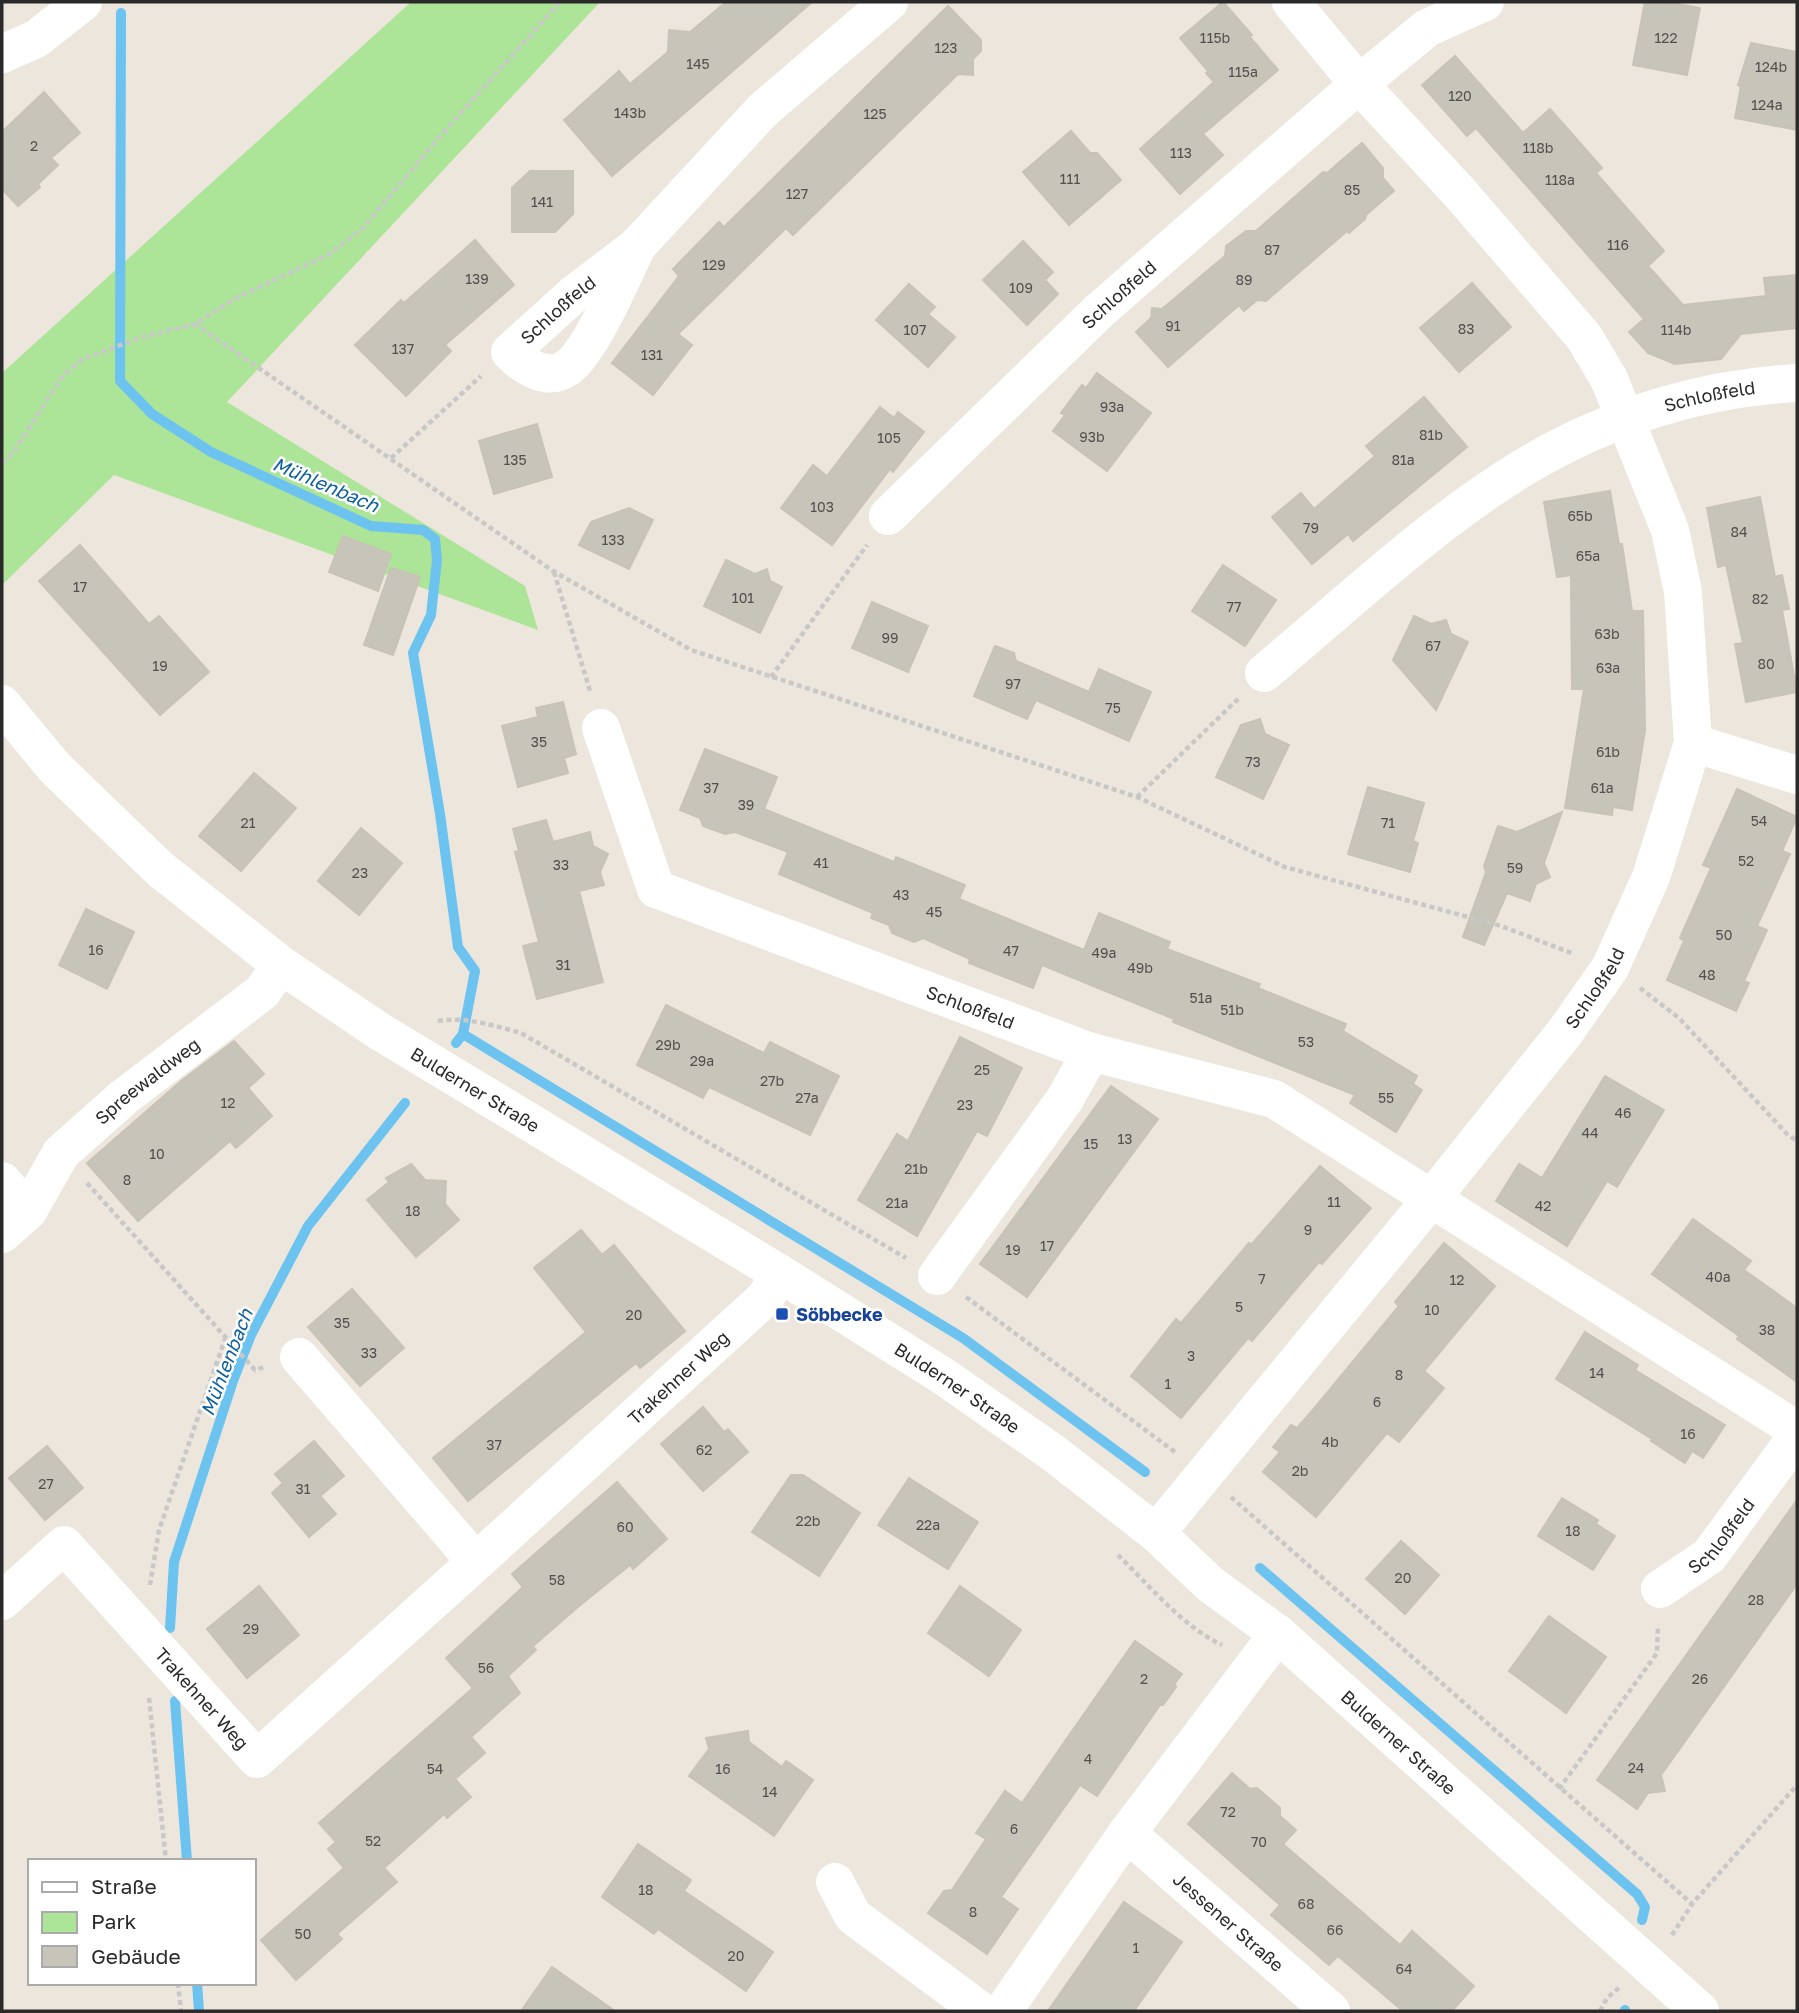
<svg xmlns="http://www.w3.org/2000/svg" width="1799" height="2013" font-family="'Golos Text',sans-serif">
<style>
.green{fill:#ace498}
.lines{fill:none;stroke-linecap:round;stroke-linejoin:round}
.stream{stroke:#6dc3f0;stroke-width:10}
.building{fill:#c7c4ba;stroke:#c8c3b5;stroke-width:2}
.path{stroke:#c8c8c8;stroke-width:4.5;stroke-dasharray:5 3.5;stroke-linecap:butt}
.minor{stroke:#fff;stroke-width:38}
.transit-dot{fill:#1a4fb4;stroke:#fff;stroke-width:2.5}
.labels{text-anchor:middle;dominant-baseline:central;stroke-width:5;stroke-linejoin:round;paint-order:stroke}
.number-label{font-size:14px;fill:#51504e}
.street-label{font-size:18px;fill:#2a2a2a;stroke:#fff}
.transit-label{font-size:18px;font-weight:bold;fill:#164399;stroke:#fff;text-anchor:start}
.water-label{font-size:19px;font-style:italic;fill:#0c5f9c;stroke:#fff}
</style>
<rect width="100%" height="100%" fill="#ece6dc"/>
<polygon class="green" points="411,2 600,2 227,402 525,586 538,630 114,475 2,585 2,373"/>
<g class="lines">
<g class="stream">
<polyline points="121,13 120,381 152,414 211,452 371,526 423,530 435,539 437,560 431,615 413,653 440,814 458,947 475,971 463,1034 456,1043"/>
<polyline points="463,1034 963,1338 1145,1472"/>
<polyline points="1260,1568 1637,1894 1645,1907 1642,1920"/>
<polyline points="170,1628 174,1562 233,1381 251,1335 308,1226 405,1103"/>
<polyline points="175,1701 187,1861"/>
<polyline points="197,1983 199,2011"/>
<polyline points="1625,2010 1625,2011"/>
</g>
</g>
<g class="building">
<polygon points="726,2 812,2 612,176 564,120 619,71 630,84 668,52 669,30 690,32"/>
<polygon points="1223,2 1252,35 1249,36 1278,70 1203,134 1223,155 1180,194 1140,149 1214,82 1206,73 1208,71 1180,38"/>
<polygon points="1645,2 1666,2 1700,8 1687,75 1633,65"/>
<polygon points="948,6 981,40 981,51 973,59 973,75 958,74 793,235 786,228 678,334 692,345 653,395 612,363 679,276 673,269 719,222 724,227"/>
<polygon points="1751,43 1797,52 1797,130 1735,118 1741,86 1738,85"/>
<polygon points="1455,56 1523,133 1550,109 1602,168 1596,173 1664,251 1648,266 1683,305 1766,296 1764,278 1797,275 1797,328 1741,334 1721,359 1675,364 1648,353 1629,332 1644,319 1476,128 1467,136 1422,85"/>
<polygon points="44,92 80,133 51,158 58,165 38,184 40,187 18,206 2,189 2,132"/>
<polygon points="1071,131 1090,153 1097,153 1121,180 1069,225 1023,172"/>
<polygon points="1362,143 1383,168 1383,178 1394,191 1366,215 1365,219 1349,233 1347,231 1266,301 1257,300 1244,311 1239,305 1168,367 1136,332 1151,318 1152,308 1162,309 1225,256 1226,246 1246,231 1256,231 1323,172 1327,173"/>
<polygon points="530,171 573,171 573,214 555,232 512,232 512,188"/>
<polygon points="475,240 514,285 445,345 451,351 406,396 355,345 401,300 404,303"/>
<polygon points="1023,241 1053,272 1045,280 1058,294 1027,325 983,280"/>
<polygon points="1472,283 1511,327 1459,372 1420,328"/>
<polygon points="909,284 935,307 928,314 955,337 928,367 876,320"/>
<polygon points="1097,373 1151,413 1107,471 1053,431 1065,415 1061,413 1082,385 1086,388"/>
<polygon points="1424,397 1467,447 1353,541 1348,534 1312,564 1272,517 1301,493 1314,509 1375,456 1366,446"/>
<polygon points="880,407 894,418 898,412 924,432 893,472 890,469 832,545 781,508 813,465 827,476"/>
<polygon points="537,424 552,477 494,494 479,441"/>
<polygon points="1610,491 1619,544 1622,544 1632,611 1643,611 1645,730 1632,810 1613,807 1612,815 1565,808 1584,689 1572,689 1571,575 1557,577 1544,502"/>
<polygon points="1760,497 1775,577 1782,575 1789,609 1782,610 1797,692 1746,702 1735,644 1743,643 1726,565 1718,567 1707,508"/>
<polygon points="629,508 653,520 629,569 579,545 591,522"/>
<polygon points="343,536 391,554 378,591 329,572"/>
<polygon points="80,545 149,624 159,616 209,672 160,715 39,581"/>
<polygon points="726,560 755,574 767,569 770,581 782,587 760,633 704,606"/>
<polygon points="1223,565 1276,600 1245,646 1192,611"/>
<polygon points="391,568 420,577 393,655 364,645"/>
<polygon points="872,602 928,626 908,672 852,648"/>
<polygon points="1414,616 1431,624 1446,620 1451,634 1468,642 1436,710 1393,660"/>
<polygon points="995,646 1014,653 1016,661 1089,692 1099,669 1151,692 1129,741 1036,700 1027,719 974,696"/>
<polygon points="563,702 576,754 564,758 568,773 518,787 502,726 538,717 536,708"/>
<polygon points="1260,719 1265,734 1289,745 1263,799 1216,777 1241,725"/>
<polygon points="705,749 777,777 764,809 894,862 896,857 965,885 959,899 1084,950 1099,913 1170,942 1167,949 1260,984 1258,988 1346,1024 1343,1031 1417,1076 1413,1084 1422,1090 1396,1132 1350,1103 1355,1095 1173,1022 1174,1019 1042,965 1033,988 969,963 970,959 923,938 914,942 892,933 889,925 871,918 873,913 779,874 788,852 735,832 725,834 703,826 700,818 680,810"/>
<polygon points="254,773 296,808 241,871 199,836"/>
<polygon points="1368,787 1424,803 1413,841 1418,843 1410,872 1348,854"/>
<polygon points="1737,789 1797,817 1782,851 1790,854 1757,926 1767,930 1744,981 1749,983 1736,1011 1667,980 1684,941 1680,938 1711,868 1703,865"/>
<polygon points="1562,812 1544,863 1550,877 1536,884 1530,901 1507,893 1484,945 1463,937 1486,872 1484,866 1498,826 1517,832"/>
<polygon points="546,820 553,842 590,832 593,846 608,854 600,872 604,885 579,891 603,982 537,999 523,946 539,942 515,852 519,851 513,829"/>
<polygon points="361,828 402,863 359,915 318,881"/>
<polygon points="86,909 134,932 107,989 59,965"/>
<polygon points="666,1005 764,1053 770,1042 839,1076 810,1135 709,1087 703,1098 637,1065"/>
<polygon points="960,1037 1022,1068 987,1136 977,1131 917,1236 858,1200 897,1134 908,1141"/>
<polygon points="234,1041 264,1074 248,1088 272,1116 236,1148 230,1141 138,1221 87,1163 181,1081"/>
<polygon points="1605,1076 1664,1110 1617,1187 1607,1181 1567,1246 1496,1201 1519,1164 1542,1178"/>
<polygon points="1111,1086 1158,1119 1027,1297 980,1264"/>
<polygon points="411,1164 425,1180 446,1181 445,1204 459,1220 416,1257 367,1200 389,1182 386,1178"/>
<polygon points="1320,1166 1371,1208 1322,1264 1319,1262 1252,1341 1248,1338 1181,1418 1131,1376 1176,1319 1181,1323 1249,1243 1251,1245"/>
<polygon points="1693,1219 1751,1261 1744,1270 1797,1308 1797,1382 1737,1339 1739,1336 1652,1274"/>
<polygon points="581,1230 602,1255 614,1245 685,1331 640,1368 636,1363 468,1501 433,1458 586,1332 534,1268"/>
<polygon points="1444,1243 1495,1286 1424,1371 1444,1388 1399,1442 1387,1433 1316,1517 1263,1472 1280,1452 1273,1447 1291,1425 1297,1428 1312,1411 1399,1306 1395,1302"/>
<polygon points="352,1289 404,1348 360,1386 308,1327"/>
<polygon points="1585,1332 1638,1365 1635,1370 1725,1425 1703,1458 1692,1451 1685,1463 1651,1441 1652,1439 1556,1379"/>
<polygon points="703,1407 724,1432 728,1429 748,1452 703,1491 661,1444"/>
<polygon points="314,1441 344,1476 320,1496 336,1514 309,1537 272,1493 283,1483 275,1474"/>
<polygon points="47,1446 83,1488 45,1520 9,1478"/>
<polygon points="791,1475 803,1475 860,1513 819,1576 752,1532"/>
<polygon points="909,1478 978,1522 948,1569 878,1525"/>
<polygon points="617,1482 667,1539 633,1569 630,1565 579,1606 533,1646 536,1650 508,1676 520,1693 471,1737 485,1753 455,1779 471,1797 447,1818 444,1814 384,1868 397,1882 337,1934 342,1939 296,1980 261,1940 344,1868 328,1849 336,1842 319,1823 473,1688 446,1658 523,1587 512,1574"/>
<polygon points="1562,1498 1598,1520 1596,1524 1615,1536 1593,1570 1538,1536"/>
<polygon points="1797,1500 1797,1584 1661,1775 1665,1791 1648,1793 1637,1809 1597,1780"/>
<polygon points="1401,1541 1439,1575 1405,1614 1366,1579"/>
<polygon points="259,1586 299,1635 247,1678 207,1629"/>
<polygon points="960,1586 1021,1630 989,1676 928,1633"/>
<polygon points="1549,1616 1606,1657 1566,1713 1509,1671"/>
<polygon points="1135,1641 1182,1674 1175,1683 1176,1687 1163,1705 1160,1705 1097,1796 1080,1785 1001,1897 1018,1909 987,1954 928,1913 944,1891 952,1890 986,1839 976,1833 1005,1791 1022,1803"/>
<polygon points="748,1731 749,1742 782,1767 786,1761 813,1780 774,1836 689,1776 709,1749 706,1738"/>
<polygon points="1232,1773 1250,1789 1257,1788 1280,1808 1280,1816 1296,1830 1283,1844 1400,1945 1412,1931 1474,1986 1452,2011 1403,2011 1338,1956 1329,1965 1271,1915 1280,1905 1188,1824"/>
<polygon points="638,1844 691,1880 684,1891 773,1952 746,1991 658,1929 654,1934 602,1897"/>
<polygon points="1124,1902 1182,1942 1134,2011 1048,2011"/>
<polygon points="552,1967 615,2011 521,2011"/>
</g>
<g class="lines">
<g class="path">
<polyline points="195,324 553,571 691,650 1137,797 1285,867 1501,926 1574,954"/>
<polyline points="391,458 481,376"/>
<polyline points="2,463 13,453 63,375 83,359 139,338 195,324 238,297 328,255 362,229 442,134 560,2"/>
<polyline points="554,572 591,694"/>
<polyline points="771,677 867,545"/>
<polyline points="1137,797 1239,698"/>
<polyline points="1640,988 1679,1018 1787,1134 1797,1141"/>
<path d="M438 1021C465 1016 495 1026 521 1033L906 1258"/>
<polyline points="87,1183 255,1370 264,1367"/>
<polyline points="966,1297 1175,1452"/>
<polyline points="1231,1497 1692,1904"/>
<path d="M1118 1555C1150 1586 1182 1626 1222 1645"/>
<polyline points="150,1585 159,1530 225,1339"/>
<polyline points="149,1698 166,1861"/>
<polyline points="1559,1789 1657,1653 1658,1625"/>
<polyline points="1672,1935 1692,1904 1797,1785"/>
<polyline points="178,1983 181,2011"/>
<polyline points="1600,2011 1607,1998 1619,1988"/>
</g>
<g class="minor">
<polyline points="2,54 36,39 83,2"/>
<path id="s1" d="M637 246C624 274 590 353 567 368 547 382 524 366 510 352L574 294 637 246 763 110 889 2"/>
<path id="s2" d="M888 516 1099 311 1359 84 1427 28 1485 2"/>
<path id="s3" d="M1264 673C1347 604 1434 521 1526 466 1608 417 1702 388 1797 383"/>
<path id="s4" d="M2 704 55 768 160 869 281 965 379 1031 779 1273 943 1376 1052 1452 1156 1533 1210 1584 1278 1634 1700 2011"/>
<path id="s5" d="M601 728 656 889 1091 1052 1274 1099 1797 1430"/>
<polyline points="1693,743 1797,775"/>
<polyline points="2,1181 28,1211"/>
<path id="s6" d="M2 1234 28 1211 61 1153 124 1097 262 992 281 965"/>
<polyline points="937,1276 1065,1099 1091,1052"/>
<polyline points="299,1357 476,1562"/>
<path id="s7" d="M1156 1533 1432 1198 1565 1032 1610 968 1651 877 1693 743 1683 592 1670 530 1609 379 1584 337 1459 192 1359 84 1291 2"/>
<path id="s8" d="M1660 1589 1709 1556 1797 1436"/>
<path id="s9" d="M2 1601 64 1545 257 1759 476 1562 766 1297 779 1273"/>
<path id="s10" d="M1127 1833 1331 2011"/>
<polyline points="835,1882 853,1916 981,2011"/>
<polyline points="1003,2011 1127,1833 1278,1634"/>
</g>
</g>
<rect class="transit-dot" x="775" y="1307" width="14" height="14" rx="3.5"/>
<g class="labels">
<g class="number-label">
<text x="1215" y="37">115b</text>
<text x="1666" y="37">122</text>
<text x="946" y="47">123</text>
<text x="698" y="63">145</text>
<text x="1771" y="66">124b</text>
<text x="1243" y="71">115a</text>
<text x="1460" y="95">120</text>
<text x="1767" y="104">124a</text>
<text x="630" y="112">143b</text>
<text x="875" y="113">125</text>
<text x="34" y="145">2</text>
<text x="1538" y="147">118b</text>
<text x="1181" y="152">113</text>
<text x="1070" y="178">111</text>
<text x="1560" y="179">118a</text>
<text x="1352" y="189">85</text>
<text x="797" y="193">127</text>
<text x="542" y="201">141</text>
<text x="1618" y="244">116</text>
<text x="1272" y="249">87</text>
<text x="714" y="264">129</text>
<text x="477" y="278">139</text>
<text x="1244" y="279">89</text>
<text x="1021" y="287">109</text>
<text x="1173" y="325">91</text>
<text x="1466" y="328">83</text>
<text x="915" y="329">107</text>
<text x="1676" y="329">114b</text>
<text x="403" y="348">137</text>
<text x="652" y="354">131</text>
<text x="1112" y="406">93a</text>
<text x="1431" y="434">81b</text>
<text x="1092" y="436">93b</text>
<text x="889" y="437">105</text>
<text x="515" y="459">135</text>
<text x="1403" y="459">81a</text>
<text x="822" y="506">103</text>
<text x="1580" y="515">65b</text>
<text x="1311" y="527">79</text>
<text x="1739" y="531">84</text>
<text x="613" y="539">133</text>
<text x="1588" y="555">65a</text>
<text x="80" y="586">17</text>
<text x="743" y="597">101</text>
<text x="1760" y="598">82</text>
<text x="1234" y="606">77</text>
<text x="1607" y="633">63b</text>
<text x="890" y="637">99</text>
<text x="1433" y="645">67</text>
<text x="1766" y="663">80</text>
<text x="160" y="665">19</text>
<text x="1608" y="667">63a</text>
<text x="1013" y="683">97</text>
<text x="1113" y="707">75</text>
<text x="539" y="741">35</text>
<text x="1608" y="751">61b</text>
<text x="1253" y="761">73</text>
<text x="711" y="787">37</text>
<text x="1602" y="787">61a</text>
<text x="746" y="804">39</text>
<text x="1759" y="820">54</text>
<text x="248" y="822">21</text>
<text x="1388" y="822">71</text>
<text x="1746" y="860">52</text>
<text x="821" y="862">41</text>
<text x="561" y="864">33</text>
<text x="1515" y="867">59</text>
<text x="360" y="872">23</text>
<text x="901" y="894">43</text>
<text x="934" y="911">45</text>
<text x="1724" y="934">50</text>
<text x="96" y="949">16</text>
<text x="1011" y="950">47</text>
<text x="1104" y="952">49a</text>
<text x="563" y="964">31</text>
<text x="1140" y="967">49b</text>
<text x="1707" y="974">48</text>
<text x="1201" y="997">51a</text>
<text x="1232" y="1009">51b</text>
<text x="1306" y="1041">53</text>
<text x="668" y="1044">29b</text>
<text x="702" y="1060">29a</text>
<text x="982" y="1069">25</text>
<text x="772" y="1080">27b</text>
<text x="807" y="1097">27a</text>
<text x="1386" y="1097">55</text>
<text x="228" y="1102">12</text>
<text x="965" y="1104">23</text>
<text x="1623" y="1112">46</text>
<text x="1590" y="1132">44</text>
<text x="1125" y="1138">13</text>
<text x="1091" y="1143">15</text>
<text x="157" y="1153">10</text>
<text x="916" y="1168">21b</text>
<text x="127" y="1179">8</text>
<text x="1334" y="1201">11</text>
<text x="897" y="1202">21a</text>
<text x="1543" y="1205">42</text>
<text x="413" y="1210">18</text>
<text x="1308" y="1229">9</text>
<text x="1047" y="1245">17</text>
<text x="1013" y="1249">19</text>
<text x="1718" y="1276">40a</text>
<text x="1262" y="1278">7</text>
<text x="1457" y="1279">12</text>
<text x="1239" y="1306">5</text>
<text x="1432" y="1309">10</text>
<text x="634" y="1314">20</text>
<text x="342" y="1322">35</text>
<text x="1767" y="1329">38</text>
<text x="369" y="1352">33</text>
<text x="1191" y="1355">3</text>
<text x="1597" y="1372">14</text>
<text x="1399" y="1374">8</text>
<text x="1168" y="1383">1</text>
<text x="1377" y="1401">6</text>
<text x="1688" y="1433">16</text>
<text x="1330" y="1441">4b</text>
<text x="494" y="1444">37</text>
<text x="704" y="1449">62</text>
<text x="1300" y="1470">2b</text>
<text x="46" y="1483">27</text>
<text x="303" y="1488">31</text>
<text x="808" y="1520">22b</text>
<text x="928" y="1524">22a</text>
<text x="625" y="1526">60</text>
<text x="1573" y="1530">18</text>
<text x="1403" y="1577">20</text>
<text x="557" y="1579">58</text>
<text x="1756" y="1599">28</text>
<text x="251" y="1628">29</text>
<text x="486" y="1667">56</text>
<text x="1144" y="1678">2</text>
<text x="1700" y="1678">26</text>
<text x="1088" y="1758">4</text>
<text x="1636" y="1767">24</text>
<text x="435" y="1768">54</text>
<text x="723" y="1768">16</text>
<text x="770" y="1791">14</text>
<text x="1228" y="1811">72</text>
<text x="1014" y="1828">6</text>
<text x="373" y="1840">52</text>
<text x="1259" y="1841">70</text>
<text x="646" y="1889">18</text>
<text x="1306" y="1903">68</text>
<text x="973" y="1911">8</text>
<text x="1335" y="1929">66</text>
<text x="303" y="1933">50</text>
<text x="1136" y="1947">1</text>
<text x="736" y="1955">20</text>
<text x="1404" y="1968">64</text>
</g>
<g class="street-label">
<text stroke="none"><textPath href="#s2" startOffset="320">Schloßfeld</textPath></text>
<text stroke="none"><textPath href="#s1" startOffset="270">Schloßfeld</textPath></text>
<text stroke="none"><textPath href="#s3" startOffset="532">Schloßfeld</textPath></text>
<text stroke="none"><textPath href="#s7" startOffset="700">Schloßfeld</textPath></text>
<text stroke="none"><textPath href="#s5" startOffset="506">Schloßfeld</textPath></text>
<text stroke="none"><textPath href="#s6" startOffset="214">Spreewaldweg</textPath></text>
<text stroke="none"><textPath href="#s4" startOffset="614">Bulderner Straße</textPath></text>
<text stroke="none"><textPath href="#s9" startOffset="940">Trakehner Weg</textPath></text>
<text stroke="none"><textPath href="#s4" startOffset="1181">Bulderner Straße</textPath></text>
<text stroke="none"><textPath href="#s8" startOffset="82">Schloßfeld</textPath></text>
<text stroke="none"><textPath href="#s9" startOffset="290">Trakehner Weg</textPath></text>
<text stroke="none"><textPath href="#s4" startOffset="1748">Bulderner Straße</textPath></text>
<text stroke="none"><textPath href="#s10" startOffset="135">Jessener Straße</textPath></text>
</g>
<g class="transit-label">
<text x="796" y="1314">Söbbecke</text>
</g>
<g class="water-label">
<text transform="translate(326 484) rotate(23)">Mühlenbach</text>
<text transform="translate(226 1362) rotate(-69)">Mühlenbach</text>
</g>
</g>
<rect width="1799" height="2013" fill="none" stroke="#2a2a2a" stroke-width="7"/>
<rect x="28" y="1859" width="228" height="126" fill="#ffffff" stroke="#aaaaaa" stroke-width="2"/>
<rect x="42" y="1882" width="35" height="10" fill="#ffffff" stroke="#aaaaaa" stroke-width="2"/>
<text x="91" y="1894" font-size="21" fill="#2a2a2a">Straße</text>
<rect x="42" y="1912" width="35" height="21" fill="#ace498" stroke="#aaaaaa" stroke-width="2"/>
<text x="91" y="1929" font-size="21" fill="#2a2a2a">Park</text>
<rect x="42" y="1946" width="35" height="21" fill="#c7c4ba" stroke="#aaaaaa" stroke-width="2"/>
<text x="91" y="1964" font-size="21" fill="#2a2a2a">Gebäude</text>
</svg>
